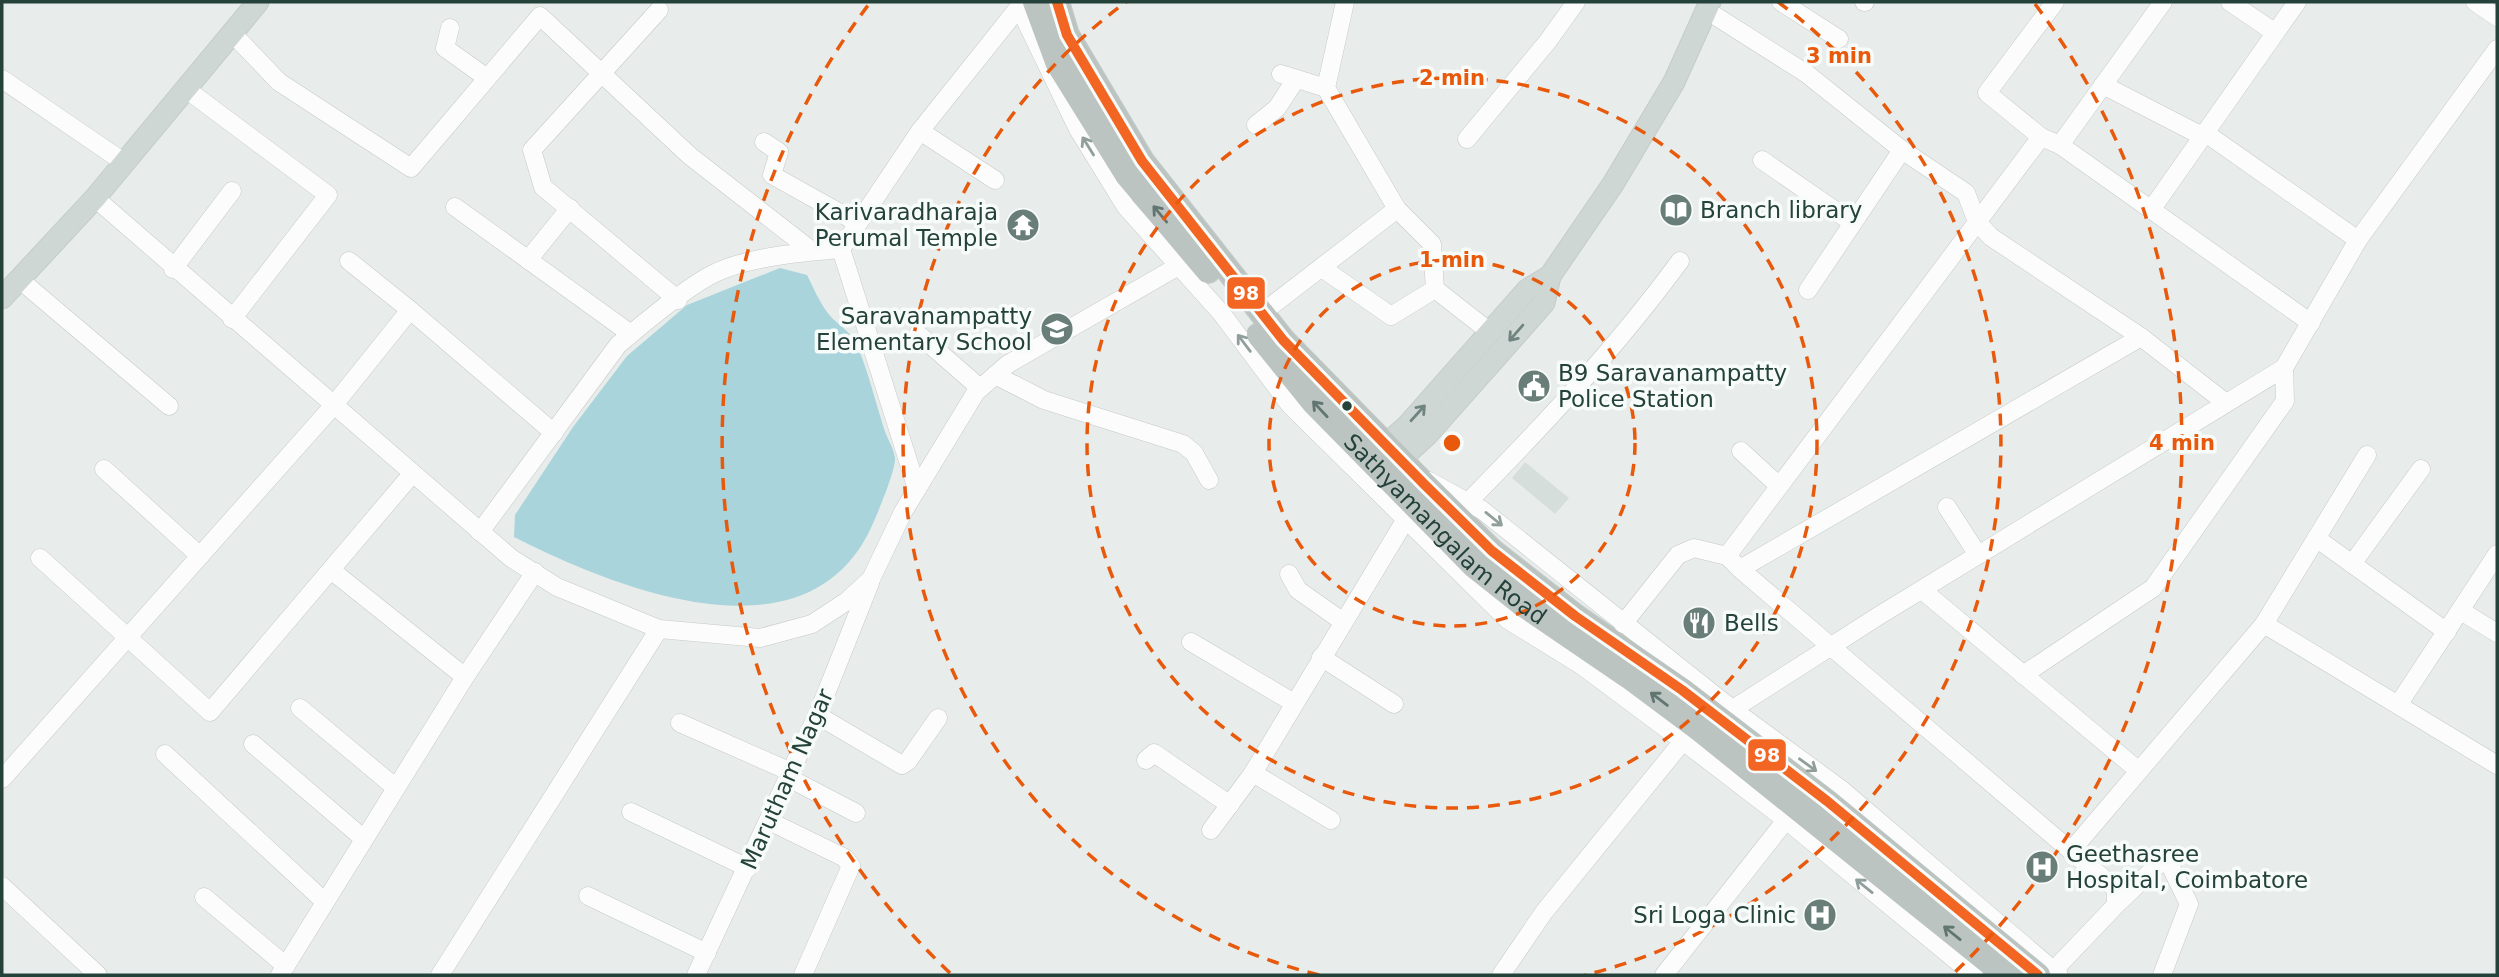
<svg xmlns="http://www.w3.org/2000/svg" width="2499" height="977" font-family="'DejaVu Sans',sans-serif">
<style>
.built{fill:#d6dedb}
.water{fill:#a9d4db}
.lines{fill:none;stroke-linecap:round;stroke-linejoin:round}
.minor-casing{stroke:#c5cac8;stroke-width:19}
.major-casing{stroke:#c3ccc9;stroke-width:23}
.highway-casing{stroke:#c3ccc9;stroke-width:26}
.minor{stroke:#fcfcfc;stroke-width:18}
.major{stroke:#cfd7d5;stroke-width:21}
.highway{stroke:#bcc4c2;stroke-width:24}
.bus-1-casing{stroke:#f7fbf9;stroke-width:16}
.bus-1{stroke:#f26522;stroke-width:10}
.oneway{stroke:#909f9b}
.oneway2{stroke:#617670}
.oneway3{stroke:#718580}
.ring{fill:none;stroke:#e8590c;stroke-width:3.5;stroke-dasharray:12 9}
.bus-dot{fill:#24423a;stroke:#f7fbf9;stroke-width:2.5}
.labels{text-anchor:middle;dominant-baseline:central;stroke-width:7;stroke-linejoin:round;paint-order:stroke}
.poi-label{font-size:23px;fill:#24423a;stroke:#f7fbf9;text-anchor:start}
.street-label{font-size:23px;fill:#24423a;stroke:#f7fbf9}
.centre{fill:#e8590c;stroke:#f7fbf9;stroke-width:3.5}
.ring-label{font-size:21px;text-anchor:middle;font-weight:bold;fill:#e8590c;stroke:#f7fbf9;stroke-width:7;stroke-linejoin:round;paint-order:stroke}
.line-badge{stroke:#f7fbf9;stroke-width:2.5}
.badge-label{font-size:19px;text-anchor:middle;font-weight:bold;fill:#fff}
</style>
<rect width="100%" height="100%" fill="#e8edeb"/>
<polygon class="built" points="1525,462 1569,498 1555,514 1512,478"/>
<path class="water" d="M780 268 807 275C813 287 819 301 827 312 834 322 846 328 853 338 864 354 878 412 886 434 889 441 895 452 895 459 895 473 875 520 868 534 800 665 611 586 514 537L515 515 573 427 627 356 687 305Z"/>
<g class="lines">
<defs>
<g id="minor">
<polyline points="1781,2 1839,39"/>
<polyline points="1864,2 1865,2"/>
<polyline points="2163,2 2060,145 2311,323"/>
<polyline points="2230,2 2274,32"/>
<polyline points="2475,2 2497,17"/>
<polyline points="1019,7 1078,129 1126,207 1222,314 1290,405 1508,620 1581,665 1683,741 1786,820 1974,975"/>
<polyline points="659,10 532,150 543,187 678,300"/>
<polyline points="1706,10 1807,74 1902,150 1966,193 1977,222 1991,237 2141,337 2226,403"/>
<polyline points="450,28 445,48 487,78"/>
<polyline points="232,33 279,82 411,168 540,16 690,156 812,251"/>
<polyline points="1281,74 1326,88"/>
<polyline points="2,79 125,163"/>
<polyline points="2103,85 2202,136"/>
<polyline points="186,89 328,195 232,319"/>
<polyline points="1256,125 1277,108 1296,79"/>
<polyline points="920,131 995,180"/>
<polyline points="2204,132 2358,240"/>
<polyline points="2041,137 1987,93 2055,2"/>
<polyline points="1467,139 1548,41 1576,2"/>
<polyline points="764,142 779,152 772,175 858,223"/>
<polyline points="1762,160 1853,223"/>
<polyline points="95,198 511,558 557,587 659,629 760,638 812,624 847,601 871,579 903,512 976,392 1008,364 1196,256"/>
<polyline points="455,207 631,334"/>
<polyline points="1397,209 1432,244 1435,289 1490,332"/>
<polyline points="2151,210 2297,2"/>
<polyline points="841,249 917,489"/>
<polyline points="528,260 570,208"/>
<polyline points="349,261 410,310"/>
<polyline points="1322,268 1391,316 1435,289"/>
<polyline points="173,269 232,191"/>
<polyline points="19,279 169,406"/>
<polyline points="1808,290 1902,150"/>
<polyline points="1262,313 1397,209 1326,88 1345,2"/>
<polyline points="918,334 980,388"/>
<polyline points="995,375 1044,400 1183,444 1194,453 1209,480"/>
<polyline points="1741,451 1779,486"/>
<polyline points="104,469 200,556"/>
<polyline points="1429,481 1482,510 1732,709 1842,790 2059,975"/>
<path d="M1468 502C1543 426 1616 348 1680 261"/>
<polyline points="1947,507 1978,555"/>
<path d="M480 532 618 345C641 325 687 287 713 274 746 257 804 252 841 249L920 131 1023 2"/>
<polyline points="2316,538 2447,632"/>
<polyline points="1727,556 2041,137 2060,145"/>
<polyline points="40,558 210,712 412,474"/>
<polyline points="2352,564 2421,469"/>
<polyline points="1740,569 2071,851 2264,624 2497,765"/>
<polyline points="331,570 465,677"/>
<polyline points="1289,574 1298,590 1342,621"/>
<polyline points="1922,590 2139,771"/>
<polyline points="2461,611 2497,633"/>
<polyline points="1623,624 1678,555 1694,548 1727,556 1740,569 2141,337"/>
<polyline points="2264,624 2367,455"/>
<polyline points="1191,642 1294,703"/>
<polyline points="1321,657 1394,704"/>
<polyline points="2023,675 2153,588 2285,401 2284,368"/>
<polyline points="2398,705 2497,554"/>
<polyline points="300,708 396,788"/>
<polyline points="817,715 902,765 908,761 938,718"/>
<polyline points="680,723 791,772"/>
<polyline points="253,744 364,839"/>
<polyline points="165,754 325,902"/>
<polyline points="1146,760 1154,753 1230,805"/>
<polyline points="1253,773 1331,820"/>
<polyline points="789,778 856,813"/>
<polyline points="2,779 333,406 410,310 554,433"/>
<polyline points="631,812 748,868"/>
<polyline points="769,821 845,858 851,866 803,975"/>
<polyline points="1211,830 1253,773 1406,519"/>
<polyline points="2,886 98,975"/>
<polyline points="588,896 707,953"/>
<polyline points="204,897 286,966"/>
<polyline points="2116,905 2166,857 2189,904 2162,975"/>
<polyline points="2053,971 2116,905 2116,889 2071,851"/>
<polyline points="280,975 465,677 535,572"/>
<polyline points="440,975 659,629"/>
<polyline points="696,975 819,711 870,583"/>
<polyline points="1501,975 1544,912 1683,741 1880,615 2284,368 2358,240 2497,49"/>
<polyline points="1664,975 1786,820"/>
</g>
<g id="major">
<polyline points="2,298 95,198 258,2"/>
<polyline points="1373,456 1406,427 1527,290 1550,276"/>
<polyline points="1390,469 1428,434 1544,303 1550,276 1613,184 1674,82 1710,2"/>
</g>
<g id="highway">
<polyline points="1035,2 1058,64 1127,175 1208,271"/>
<polyline points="1057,2 1067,35 1142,161 1283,340 1424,484 1492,551 1575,616 1682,690 1827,801 2038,975"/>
<path id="s1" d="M1259 335 1313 402 1474 566 1522 604 1629 677 1700 730 2005 975"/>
</g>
</defs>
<use href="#minor" class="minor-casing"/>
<use href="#major" class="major-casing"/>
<use href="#highway" class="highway-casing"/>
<use href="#minor" class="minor"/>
<use href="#major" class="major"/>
<use href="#highway" class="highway"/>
<defs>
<polyline id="bus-1" points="1057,2 1067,35 1142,161 1283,340 1424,484 1492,551 1575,616 1682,690 1827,801 2038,975"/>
</defs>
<use href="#bus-1" class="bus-1-casing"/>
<use href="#bus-1" class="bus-1"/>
</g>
<defs><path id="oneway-shaft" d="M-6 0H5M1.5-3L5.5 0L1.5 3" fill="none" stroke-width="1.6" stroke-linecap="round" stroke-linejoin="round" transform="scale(1.75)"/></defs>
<g class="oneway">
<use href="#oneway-shaft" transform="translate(1088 146) rotate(-122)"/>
<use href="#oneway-shaft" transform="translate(1244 343) rotate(-127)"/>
<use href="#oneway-shaft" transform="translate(1494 519) rotate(39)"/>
<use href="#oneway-shaft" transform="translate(1808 765) rotate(36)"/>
<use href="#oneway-shaft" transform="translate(1864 886) rotate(-141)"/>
</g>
<g class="oneway2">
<use href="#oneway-shaft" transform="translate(1160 214) rotate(-130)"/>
<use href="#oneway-shaft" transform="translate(1320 409) rotate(-133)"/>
<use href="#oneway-shaft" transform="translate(1659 699) rotate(-143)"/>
<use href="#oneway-shaft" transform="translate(1952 933) rotate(-141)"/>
</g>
<g class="oneway3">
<use href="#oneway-shaft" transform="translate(1516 333) rotate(131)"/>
<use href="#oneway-shaft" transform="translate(1418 413) rotate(-48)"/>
</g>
<g class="ring">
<circle cx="1452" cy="443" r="183"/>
<circle cx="1452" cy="443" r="365"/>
<path d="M1319 975A548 548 0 0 1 1126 2M1778 2A548 548 0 0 1 1585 975"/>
<path d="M950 973A730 730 0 0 1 869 4M2035 4A730 730 0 0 1 1954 973"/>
</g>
<defs>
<symbol id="library-disc" viewBox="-11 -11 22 22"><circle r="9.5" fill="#697e78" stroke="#f7fbf9"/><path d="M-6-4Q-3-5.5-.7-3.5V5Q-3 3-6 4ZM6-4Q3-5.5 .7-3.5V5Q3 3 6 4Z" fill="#fff"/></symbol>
<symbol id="temple-disc" viewBox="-11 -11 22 22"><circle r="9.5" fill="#697e78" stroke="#f7fbf9"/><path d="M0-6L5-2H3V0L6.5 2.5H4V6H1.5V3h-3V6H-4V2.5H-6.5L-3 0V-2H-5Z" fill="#fff"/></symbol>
<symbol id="school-disc" viewBox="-11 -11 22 22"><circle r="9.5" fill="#697e78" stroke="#f7fbf9"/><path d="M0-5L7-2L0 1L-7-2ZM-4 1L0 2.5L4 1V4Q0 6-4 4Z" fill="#fff"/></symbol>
<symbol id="civic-disc" viewBox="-11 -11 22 22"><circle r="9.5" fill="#697e78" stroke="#f7fbf9"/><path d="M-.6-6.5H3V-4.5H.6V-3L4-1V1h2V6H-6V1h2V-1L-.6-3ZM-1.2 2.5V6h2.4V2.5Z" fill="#fff"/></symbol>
<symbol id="restaurant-disc" viewBox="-11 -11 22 22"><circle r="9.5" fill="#697e78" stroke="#f7fbf9"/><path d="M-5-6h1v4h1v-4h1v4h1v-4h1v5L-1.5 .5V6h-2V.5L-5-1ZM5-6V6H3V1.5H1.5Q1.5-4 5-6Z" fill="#fff"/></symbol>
<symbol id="hospital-disc" viewBox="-11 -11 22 22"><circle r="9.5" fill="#697e78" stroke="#f7fbf9"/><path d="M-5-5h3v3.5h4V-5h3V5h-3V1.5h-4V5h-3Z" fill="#fff"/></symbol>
</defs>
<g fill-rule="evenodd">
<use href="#library-disc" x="1657" y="191" width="38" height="38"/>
<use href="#temple-disc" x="1004" y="206" width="38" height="38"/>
<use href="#school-disc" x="1038" y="310" width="38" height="38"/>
<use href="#civic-disc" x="1515" y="367" width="38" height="38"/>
<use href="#restaurant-disc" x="1680" y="604" width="38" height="38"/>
<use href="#hospital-disc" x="2023" y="848" width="38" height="38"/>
<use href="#hospital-disc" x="1801" y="896" width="38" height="38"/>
</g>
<circle class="bus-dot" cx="1347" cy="406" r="6"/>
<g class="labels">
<g class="poi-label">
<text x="1700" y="210">Branch library</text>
<text x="998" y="212" text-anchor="end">Karivaradharaja<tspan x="998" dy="26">Perumal Temple</tspan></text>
<text x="1032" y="316" text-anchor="end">Saravanampatty<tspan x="1032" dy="26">Elementary School</tspan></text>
<text x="1558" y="373">B9 Saravanampatty<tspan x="1558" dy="26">Police Station</tspan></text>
<text x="1724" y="623">Bells</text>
<text x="2066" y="854">Geethasree<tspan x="2066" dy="26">Hospital, Coimbatore</tspan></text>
<text x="1796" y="915" text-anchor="end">Sri Loga Clinic</text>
</g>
<g class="street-label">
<text stroke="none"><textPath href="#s1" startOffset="270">Sathyamangalam Road</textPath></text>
<text transform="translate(787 779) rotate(-66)">Marutham Nagar</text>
</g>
</g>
<circle cx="1452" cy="443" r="10" class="centre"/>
<g class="ring-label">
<text x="1839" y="63">3 min</text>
<text x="1452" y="85">2 min</text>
<text x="1452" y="267">1 min</text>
<text x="2182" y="450">4 min</text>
</g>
<g class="line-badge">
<rect x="1226" y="276" width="40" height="34" rx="7" fill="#f26522"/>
<rect x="1747" y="738" width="40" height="34" rx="7" fill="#f26522"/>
</g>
<g class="badge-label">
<text x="1246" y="300">98</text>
<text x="1767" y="762">98</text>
</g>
<rect width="2499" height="977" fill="none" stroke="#24423a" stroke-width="7"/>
</svg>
